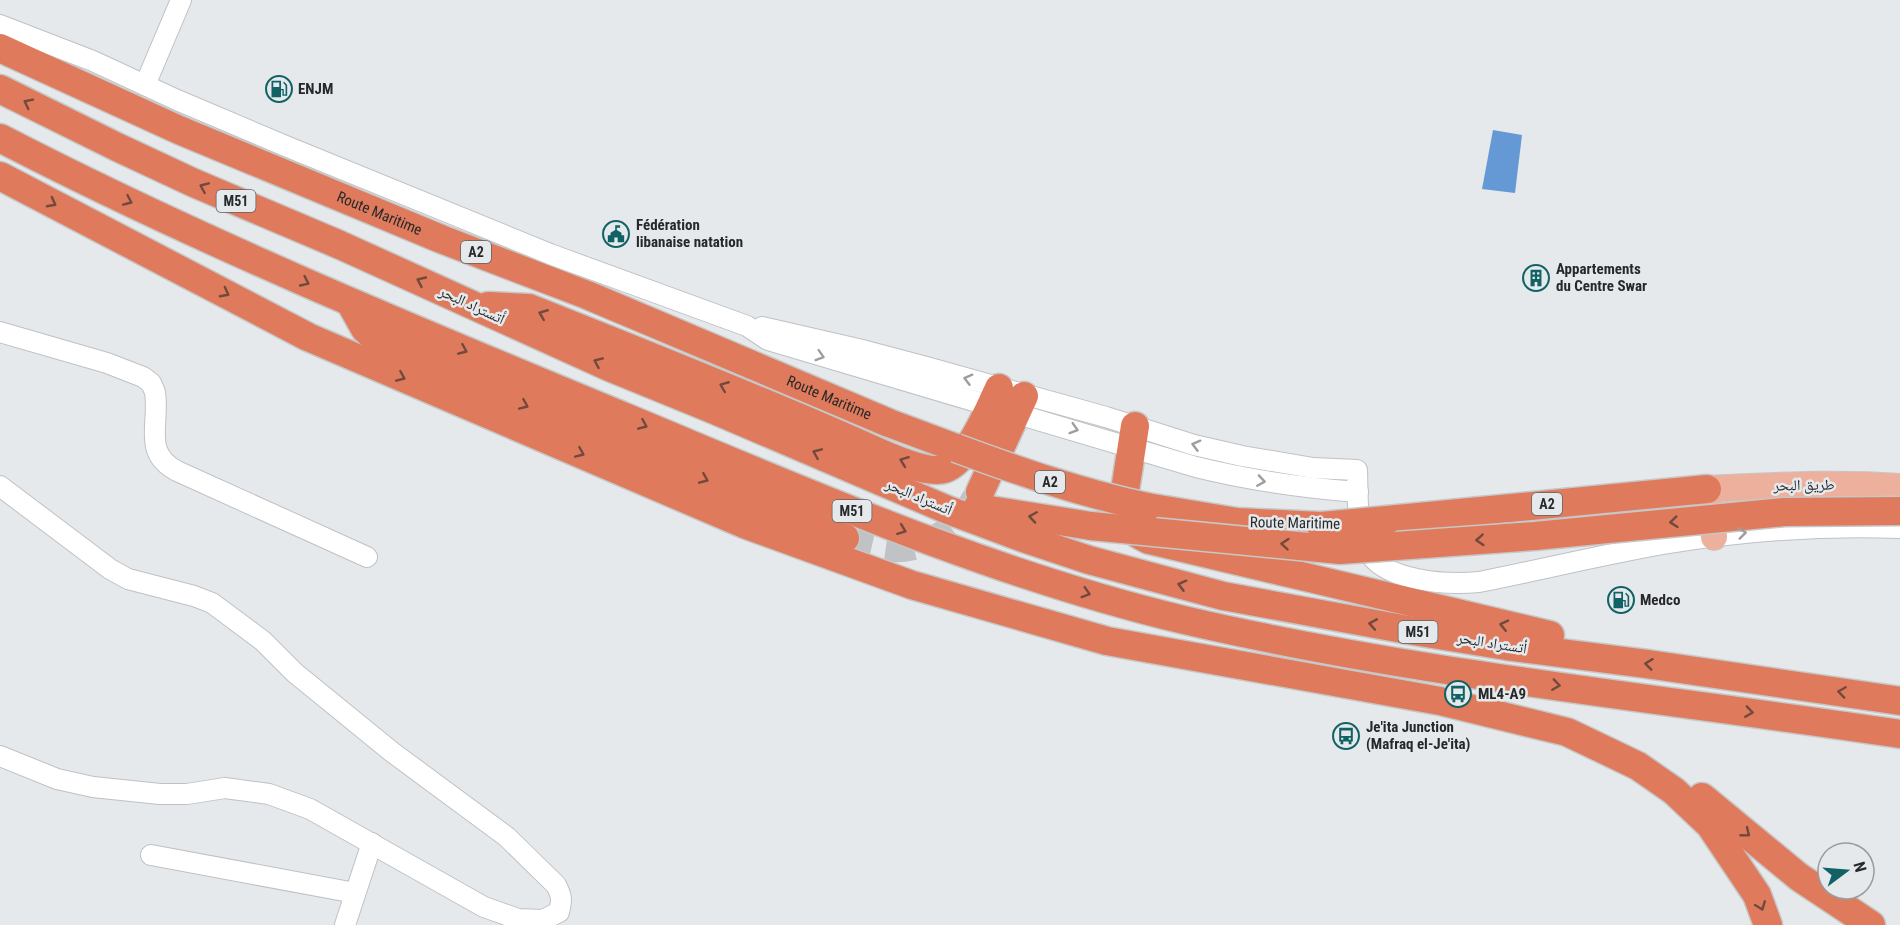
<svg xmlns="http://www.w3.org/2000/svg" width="1900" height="925" font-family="'Roboto Condensed','Noto Naskh Arabic',sans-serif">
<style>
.water{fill:#6599d5}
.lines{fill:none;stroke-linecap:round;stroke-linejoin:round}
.highway-tunnel{stroke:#c0c2c5;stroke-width:28;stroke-dasharray:28 14;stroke-linecap:butt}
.minor-casing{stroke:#bfc1c4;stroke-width:22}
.major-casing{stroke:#c7c7c7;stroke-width:28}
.highway-casing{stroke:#c7c7c7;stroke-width:31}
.minor{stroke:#fff;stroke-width:20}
.major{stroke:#ecb09d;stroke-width:26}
.highway{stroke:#df7b5c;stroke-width:28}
.highway-bridge-casing{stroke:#c7c7c7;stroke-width:31;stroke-linecap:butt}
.highway-bridge{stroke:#df7b5c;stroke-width:28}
.oneway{stroke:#71493d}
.oneway2{stroke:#9e9e9f}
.labels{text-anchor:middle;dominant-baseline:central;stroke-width:5;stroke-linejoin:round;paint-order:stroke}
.shield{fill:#e6e9ec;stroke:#606264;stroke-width:1.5}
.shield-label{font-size:14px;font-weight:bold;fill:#272829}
.poi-label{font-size:15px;font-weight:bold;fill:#272829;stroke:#e6e9ec;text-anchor:start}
.street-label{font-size:15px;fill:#272829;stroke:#e6e9ec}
</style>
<rect width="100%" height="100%" fill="#e6e9ec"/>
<polygon class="water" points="1493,130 1522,135 1515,193 1482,189"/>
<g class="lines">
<path class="highway-tunnel" d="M845 538C859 542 873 546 887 548 911 551 943 539 960 521 966 515 971 506 976 498"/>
<defs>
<g id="minor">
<path d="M0 25 93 61 177 100 288 147 550 254 747 326 768 340 1196 467C1249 480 1303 488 1358 492"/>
<polyline points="145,85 181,0"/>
<path d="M762 327 858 349 926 367 1106 417 1194 445 1242 456 1313 468 1357 470C1358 495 1356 526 1367 549 1382 582 1448 585 1479 582 1540 570 1601 555 1663 544 1741 531 1820 525 1900 528"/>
<path d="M0 332 107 363 143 377 151 383 155 392C160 424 142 453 177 471L367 557"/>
<path d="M0 486 110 569 128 579 194 596 212 603 263 641 295 673 392 752 507 837 556 885C562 896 562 900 559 912L543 920 518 919 484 907 310 809 269 794 225 788 187 794H160L93 787 57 779 0 756"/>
<polyline points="151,855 355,893"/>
<polyline points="345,925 372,843"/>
</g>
<path id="major" d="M1714 537 1707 489C1772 486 1836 482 1900 487"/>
<g id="highway">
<path id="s1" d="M0 48 179 130 441 239 587 295 889 423 956 448"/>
<polyline points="0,89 117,147 194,183 340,245 609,367 712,409 948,510 1023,538 1089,560 1223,596 1408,630 1506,646 1647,664 1900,701"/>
<path d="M0 138C203 243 415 330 625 417 808 493 991 574 1184 620 1419 675 1661 698 1900 734"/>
<polyline points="0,176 308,337 744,524 912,585 1107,641 1440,701 1567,732 1638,766 1674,791 1710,825 1757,895 1768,925"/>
<polyline points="351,304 365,329 377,340 497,393 845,538"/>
<path d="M488 306 529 308C639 352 750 395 858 443 879 452 923 475 944 469 968 462 989 410 999 388"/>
<path d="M1135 426 1122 510C1126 527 1134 533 1149 540L1550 635"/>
<polyline points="980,492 1024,396"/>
<polyline points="1147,507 1237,522 1321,526"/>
<polyline points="977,508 1091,526"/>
<polyline points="1387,520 1707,489"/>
<polyline points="1702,797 1799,877 1871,925"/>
</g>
</defs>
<use href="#minor" class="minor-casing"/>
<use href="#major" class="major-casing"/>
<use href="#highway" class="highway-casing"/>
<use href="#minor" class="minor"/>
<use href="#major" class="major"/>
<use href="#highway" class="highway"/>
<defs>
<g id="highway-bridge">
<path d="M956 448C1018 471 1081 493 1147 507"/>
<polyline points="1091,526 1340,550 1535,536 1784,512 1900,511"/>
<polyline points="1321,526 1387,520"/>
</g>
</defs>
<use href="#highway-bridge" class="highway-bridge-casing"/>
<use href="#highway-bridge" class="highway-bridge"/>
</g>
<defs><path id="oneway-chevron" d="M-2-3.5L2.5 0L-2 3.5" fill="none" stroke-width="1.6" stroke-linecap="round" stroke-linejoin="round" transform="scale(1.5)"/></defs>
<g class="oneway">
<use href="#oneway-chevron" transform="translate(28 103) rotate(-153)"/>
<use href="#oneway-chevron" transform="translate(204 187) rotate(-157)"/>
<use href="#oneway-chevron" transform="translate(128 201) rotate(24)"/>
<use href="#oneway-chevron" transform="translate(52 203) rotate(28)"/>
<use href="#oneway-chevron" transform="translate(421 281) rotate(-155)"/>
<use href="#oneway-chevron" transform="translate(305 282) rotate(25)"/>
<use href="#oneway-chevron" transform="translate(225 293) rotate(28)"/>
<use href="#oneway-chevron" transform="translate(543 314) rotate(-158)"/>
<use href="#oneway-chevron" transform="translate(463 350) rotate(23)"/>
<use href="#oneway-chevron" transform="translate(598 362) rotate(-156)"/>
<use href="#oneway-chevron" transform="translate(401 377) rotate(23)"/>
<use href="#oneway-chevron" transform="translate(724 386) rotate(-158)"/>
<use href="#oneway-chevron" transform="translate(524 405) rotate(23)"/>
<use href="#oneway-chevron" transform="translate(643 425) rotate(23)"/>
<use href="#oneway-chevron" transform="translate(580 453) rotate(23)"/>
<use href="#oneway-chevron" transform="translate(817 453) rotate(-157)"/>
<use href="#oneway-chevron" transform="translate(904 461) rotate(-159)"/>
<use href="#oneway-chevron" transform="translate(704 479) rotate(23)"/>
<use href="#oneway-chevron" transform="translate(1033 517) rotate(-171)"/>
<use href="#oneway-chevron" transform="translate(1674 522) rotate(174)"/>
<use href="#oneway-chevron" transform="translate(902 530) rotate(21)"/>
<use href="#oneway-chevron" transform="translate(1480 540) rotate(176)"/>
<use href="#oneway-chevron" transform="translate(1285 544) rotate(-175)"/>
<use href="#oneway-chevron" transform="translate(1182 585) rotate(-165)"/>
<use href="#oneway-chevron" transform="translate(1086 593) rotate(17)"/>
<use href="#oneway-chevron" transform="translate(1373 624) rotate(-170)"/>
<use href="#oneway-chevron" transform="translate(1504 625) rotate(-167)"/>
<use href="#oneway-chevron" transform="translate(1649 664) rotate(-173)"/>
<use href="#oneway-chevron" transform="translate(1556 685) rotate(8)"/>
<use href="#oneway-chevron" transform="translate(1842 692) rotate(-172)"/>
<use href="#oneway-chevron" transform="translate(1749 712) rotate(8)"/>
<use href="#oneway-chevron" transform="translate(1746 833) rotate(39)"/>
<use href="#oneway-chevron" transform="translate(1761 906) rotate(69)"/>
</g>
<g class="oneway2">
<use href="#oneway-chevron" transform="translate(820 356) rotate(17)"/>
<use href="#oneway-chevron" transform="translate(968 379) rotate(-165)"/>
<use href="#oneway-chevron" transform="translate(1074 429) rotate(17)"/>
<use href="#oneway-chevron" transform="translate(1196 445) rotate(-165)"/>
<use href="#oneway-chevron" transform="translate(1261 481) rotate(9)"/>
<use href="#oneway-chevron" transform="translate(1742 533) rotate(-7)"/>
</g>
<defs>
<symbol id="fuel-ring" viewBox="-11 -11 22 22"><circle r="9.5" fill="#e6e9ec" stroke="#116265" stroke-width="1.5"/><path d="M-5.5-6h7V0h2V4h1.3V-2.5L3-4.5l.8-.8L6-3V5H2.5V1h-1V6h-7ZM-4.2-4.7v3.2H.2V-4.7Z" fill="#116265"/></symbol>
<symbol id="civic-ring" viewBox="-11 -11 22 22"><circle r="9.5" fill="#e6e9ec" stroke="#116265" stroke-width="1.5"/><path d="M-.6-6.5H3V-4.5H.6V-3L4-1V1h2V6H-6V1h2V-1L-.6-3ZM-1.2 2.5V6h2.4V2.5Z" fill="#116265"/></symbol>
<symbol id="building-ring" viewBox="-11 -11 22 22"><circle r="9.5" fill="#e6e9ec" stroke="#116265" stroke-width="1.5"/><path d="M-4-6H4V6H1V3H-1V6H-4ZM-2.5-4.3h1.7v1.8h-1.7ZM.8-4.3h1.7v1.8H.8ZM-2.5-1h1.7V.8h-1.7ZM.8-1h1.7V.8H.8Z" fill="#116265"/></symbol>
<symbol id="bus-ring" viewBox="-11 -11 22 22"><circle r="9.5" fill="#e6e9ec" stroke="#116265" stroke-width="1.5"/><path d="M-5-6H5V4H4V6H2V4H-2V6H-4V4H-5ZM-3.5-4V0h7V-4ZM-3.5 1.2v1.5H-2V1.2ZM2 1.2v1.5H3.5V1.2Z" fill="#116265"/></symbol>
</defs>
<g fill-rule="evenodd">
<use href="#fuel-ring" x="264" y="74" width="30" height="30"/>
<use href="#civic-ring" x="601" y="219" width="30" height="30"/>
<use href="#building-ring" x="1521" y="263" width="30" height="30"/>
<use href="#fuel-ring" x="1606" y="585" width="30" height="30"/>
<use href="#bus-ring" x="1443" y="679" width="30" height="30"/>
<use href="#bus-ring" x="1331" y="721" width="30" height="30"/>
</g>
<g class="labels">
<g class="shield">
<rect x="216.5" y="190" width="39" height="22" rx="4.5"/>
<rect x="461" y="241" width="30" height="22" rx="4.5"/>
<rect x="1035" y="471" width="30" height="22" rx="4.5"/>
<rect x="1532" y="493" width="30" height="22" rx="4.5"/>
<rect x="832.5" y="500" width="39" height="22" rx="4.5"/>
<rect x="1398.5" y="621" width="39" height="22" rx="4.5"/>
</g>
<g class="shield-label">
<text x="236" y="201">M51</text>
<text x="476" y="252">A2</text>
<text x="1050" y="482">A2</text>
<text x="1547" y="504">A2</text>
<text x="852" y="511">M51</text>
<text x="1418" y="632">M51</text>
</g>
<g class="poi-label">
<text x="298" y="89">ENJM</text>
<text x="636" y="225">Fédération<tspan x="636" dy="17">libanaise natation</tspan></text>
<text x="1556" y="269">Appartements<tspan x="1556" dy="17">du Centre Swar</tspan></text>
<text x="1640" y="600">Medco</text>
<text x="1478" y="694">ML4-A9</text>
<text x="1366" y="727">Je'ita Junction<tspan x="1366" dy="17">(Mafraq el-Je'ita)</tspan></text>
</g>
<g class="street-label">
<text stroke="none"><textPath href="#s1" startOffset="414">Route Maritime</textPath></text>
<text transform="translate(472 305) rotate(25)">أتستراد البحر</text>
<text stroke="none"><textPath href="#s1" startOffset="900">Route Maritime</textPath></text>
<text transform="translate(1804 485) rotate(-1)">طريق البحر</text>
<text transform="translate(919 497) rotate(23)">أتستراد البحر</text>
<text transform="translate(1295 523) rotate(1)">Route Maritime</text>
<text transform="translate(1492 643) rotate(9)">أتستراد البحر</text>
</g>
</g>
<g transform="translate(1846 871) rotate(74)"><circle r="28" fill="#e6e9ec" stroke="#9a9c9e" stroke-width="1.5"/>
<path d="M0-4.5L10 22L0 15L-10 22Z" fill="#116265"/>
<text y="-9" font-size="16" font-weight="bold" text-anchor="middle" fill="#272829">N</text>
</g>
</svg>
